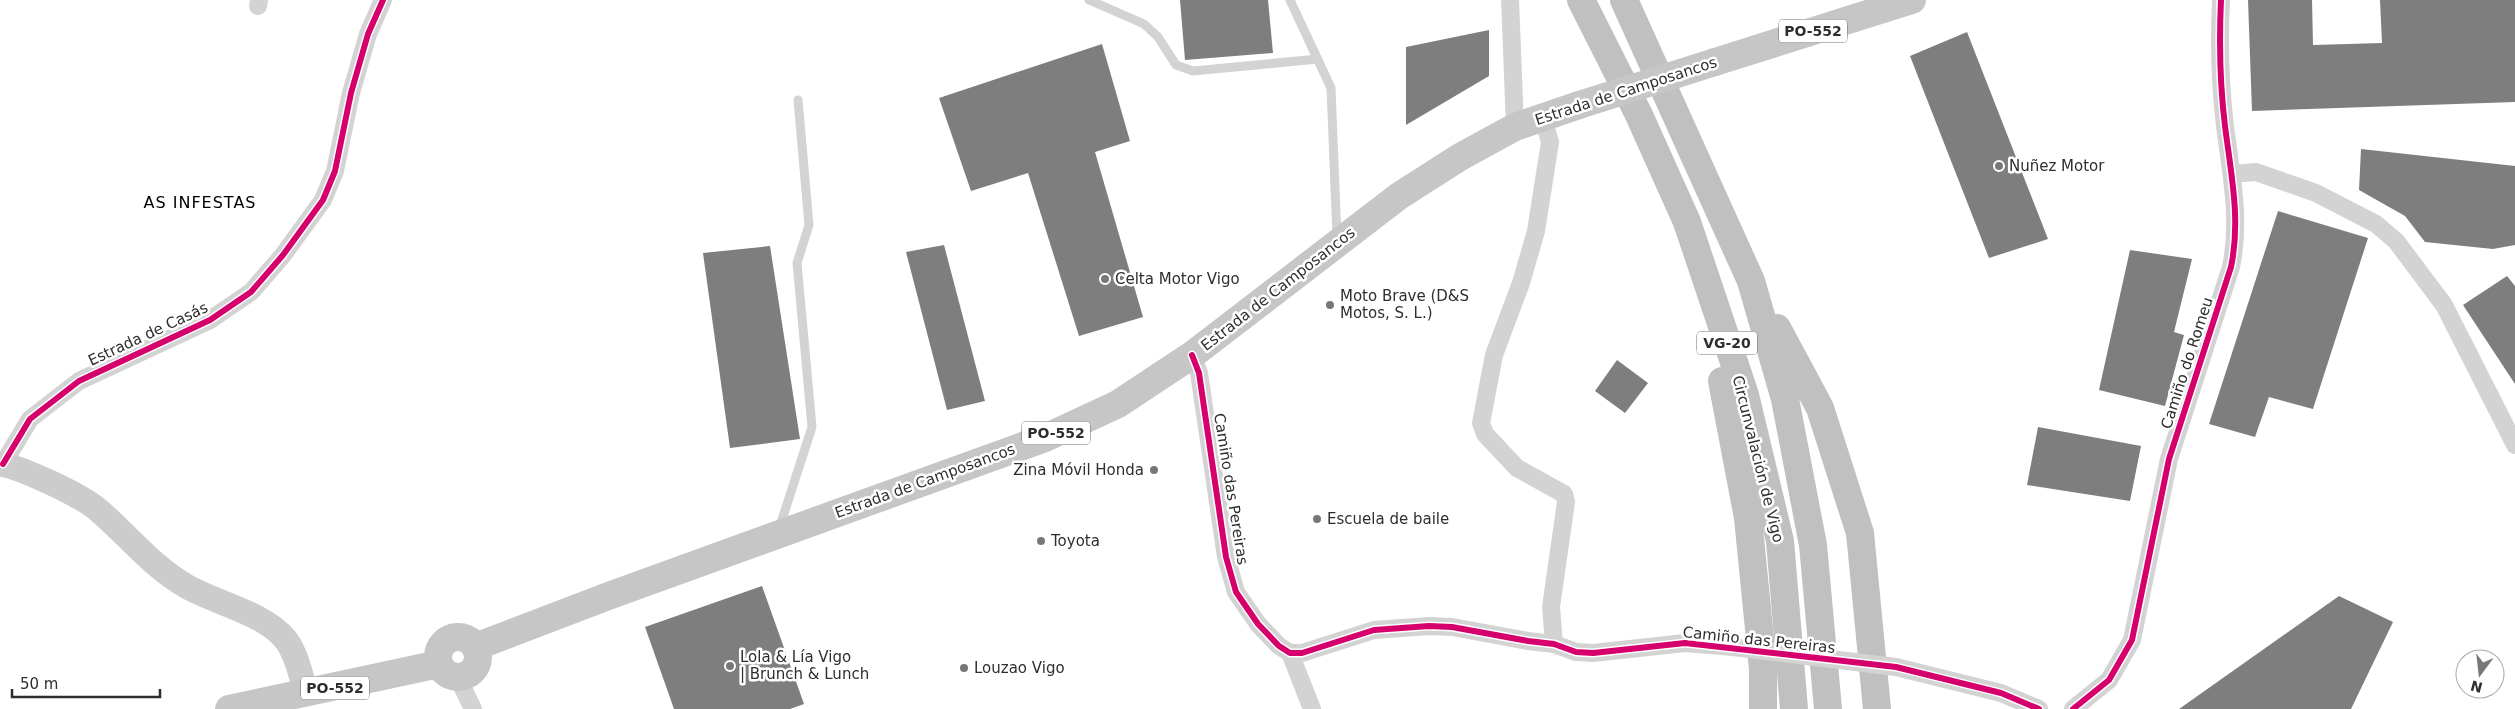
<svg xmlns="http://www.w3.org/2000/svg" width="2515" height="709" font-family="'DejaVu Sans',sans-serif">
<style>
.building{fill:#7e7e7e}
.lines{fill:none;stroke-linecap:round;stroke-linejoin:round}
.lane{stroke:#d3d3d3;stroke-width:9}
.street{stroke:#d3d3d3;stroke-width:18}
.secondary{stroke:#ccc;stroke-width:25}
.primary{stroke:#c6c6c6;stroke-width:28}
.highway{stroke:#c0c0c0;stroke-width:28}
.street-bridge{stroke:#d3d3d3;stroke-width:18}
.primary-bridge{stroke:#c6c6c6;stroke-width:28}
.cycleway-casing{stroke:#fff;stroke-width:9}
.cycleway{stroke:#d6006c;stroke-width:6}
.poi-dot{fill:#777;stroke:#fff;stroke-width:2}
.labels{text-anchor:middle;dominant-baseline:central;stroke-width:5;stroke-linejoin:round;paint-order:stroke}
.shield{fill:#fff;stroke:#6d6d6d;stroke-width:1}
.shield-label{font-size:14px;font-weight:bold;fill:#2e2e2e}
.street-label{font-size:15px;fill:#2e2e2e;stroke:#fff}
.poi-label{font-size:15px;fill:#2e2e2e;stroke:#fff;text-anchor:start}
.neighbourhood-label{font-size:16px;letter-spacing:1px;fill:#000;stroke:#fff}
</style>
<rect width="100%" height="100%" fill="#fff"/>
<g class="building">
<polygon points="1180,0 1268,0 1273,53 1185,60"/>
<polygon points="2248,0 2312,0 2313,45 2382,43 2380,0 2515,0 2515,102 2252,111"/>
<polygon points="1489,30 1489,76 1406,125 1406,47"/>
<polygon points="1967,32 2048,239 1989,258 1910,56"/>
<polygon points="1102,44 1130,141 1095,152 1143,317 1079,336 1028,173 971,191 939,98"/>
<polygon points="2361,149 2515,166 2515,245 2493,249 2425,242 2405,216 2359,190"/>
<polygon points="2278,211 2368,238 2313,409 2269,397 2255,437 2209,424"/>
<polygon points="944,245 985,401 947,410 906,252"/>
<polygon points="770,246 800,439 730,448 703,253"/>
<polygon points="2130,250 2192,259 2174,332 2184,335 2165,406 2099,390"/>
<polygon points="2507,276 2515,286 2515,384 2463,305"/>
<polygon points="1617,360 1648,383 1625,413 1595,391"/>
<polygon points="2038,427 2141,446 2130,501 2027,485"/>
<polygon points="762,586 804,704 790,709 674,709 645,627"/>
<polygon points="2339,596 2393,622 2351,709 2179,709"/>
</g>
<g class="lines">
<g class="lane">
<polyline points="1089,0 1144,24 1158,37 1176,65 1193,71 1318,59"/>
<polyline points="1290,0 1331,88 1337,237"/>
<polyline points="779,529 812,427 797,263 809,225 798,100"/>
</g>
<g class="street">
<polyline points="1510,0 1515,127"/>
<polyline points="258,6 259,0"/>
<polyline points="1543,118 1550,142 1536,231 1521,283 1494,355 1481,423 1485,434 1517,468 1564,494 1566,502 1551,607 1554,644"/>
<polyline points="2232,174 2256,172 2316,193 2376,224 2396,241 2444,305 2515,445"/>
<polyline points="1192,355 1199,373 1226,557 1236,592 1258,624 1279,646 1290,653 1302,653 1374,630 1429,626 1452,627 1528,641 1554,644 1576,652 1593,653 1685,643 1733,647"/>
<polyline points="3,464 30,419 79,381 210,320 251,292 283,255 323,200 335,171 351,93 368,34 383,0"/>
<polyline points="1290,653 1312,709"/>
<polyline points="1896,667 2001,693 2039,709"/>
<polyline points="457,676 473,709"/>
<path d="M2073 709 2109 680 2132 640 2169 459 2231 267C2241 220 2231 174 2225 126 2220 85 2219 42 2221 0"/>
</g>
<path class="secondary" d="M0 464C21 467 80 495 97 509 128 535 150 565 186 586 215 603 265 613 286 640 297 655 301 676 306 694"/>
<g class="primary">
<polyline points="1715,62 1912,0"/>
<circle cx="458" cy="657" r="20"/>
<polyline points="475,647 611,595 1045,438 1118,404 1192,355 1399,196 1460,157 1515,127 1579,105"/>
<polyline points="229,709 439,664"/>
</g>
<g class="highway">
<polyline points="1581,0 1639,115 1687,222 1745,395 1780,541 1794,709"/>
<polyline points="1624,0 1751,281 1785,399 1813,545 1828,709"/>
<polyline points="1777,328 1820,408 1860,533 1877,709"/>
<polyline points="1722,381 1748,518 1763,669 1763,709"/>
</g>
<polyline class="street-bridge" points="1733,647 1896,667"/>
<polyline class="primary-bridge" points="1579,105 1715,62"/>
<defs>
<g id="cycleway">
<polyline points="1192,355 1199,373 1226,557 1236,592 1258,624 1279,646 1290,653 1302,653 1374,630 1429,626 1452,627 1528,641 1554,644 1576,652 1593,653 1685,643 1896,667 2001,693 2039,709"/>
<polyline points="3,464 30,419 79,381 210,320 251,292 283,255 323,200 335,171 351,93 368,34 383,0"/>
<path d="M2073 709 2109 680 2132 640 2169 459 2231 267C2241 220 2231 174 2225 126 2220 85 2219 42 2221 0"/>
</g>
</defs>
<use href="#cycleway" class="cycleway-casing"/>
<use href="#cycleway" class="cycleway"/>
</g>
<g class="poi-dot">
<circle cx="1999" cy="166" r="5"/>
<circle cx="1105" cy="279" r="5"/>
<circle cx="1330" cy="305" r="5"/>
<circle cx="1154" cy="470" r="5"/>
<circle cx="1317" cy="519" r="5"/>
<circle cx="1041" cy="541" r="5"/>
<circle cx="730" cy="666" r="5"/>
<circle cx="964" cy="668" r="5"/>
</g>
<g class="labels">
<g class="shield">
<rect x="1779" y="19.5" width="68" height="23" rx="4"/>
<rect x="1697" y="331.5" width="60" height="23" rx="4"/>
<rect x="1022" y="421.5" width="68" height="23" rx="4"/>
<rect x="301" y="676.5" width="68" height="23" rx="4"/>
</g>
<g class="shield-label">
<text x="1813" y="31">PO-552</text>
<text x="1727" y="343">VG-20</text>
<text x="1056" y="433">PO-552</text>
<text x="335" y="688">PO-552</text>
</g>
<g class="street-label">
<text transform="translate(1626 91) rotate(-18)">Estrada de Camposancos</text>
<text transform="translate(1278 289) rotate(-38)">Estrada de Camposancos</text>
<text transform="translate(148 334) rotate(-25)">Estrada de Casás</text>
<text transform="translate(2187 363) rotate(-72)">Camiño do Romeu</text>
<text transform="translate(1758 459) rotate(76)">Circunvalación de Vigo</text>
<text transform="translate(925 481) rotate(-20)">Estrada de Camposancos</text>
<text transform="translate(1231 489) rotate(81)">Camiño das Pereiras</text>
<text transform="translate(1759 640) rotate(6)">Camiño das Pereiras</text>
</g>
<g class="poi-label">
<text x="2009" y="166">Nuñez Motor</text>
<text x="1115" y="279">Celta Motor Vigo</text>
<text x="1340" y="296">Moto Brave (D&amp;S<tspan x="1340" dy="17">Motos, S. L.)</tspan></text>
<text x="1144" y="470" text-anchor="end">Zina Móvil Honda</text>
<text x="1327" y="519">Escuela de baile</text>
<text x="1051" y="541">Toyota</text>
<text x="740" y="657">Lola &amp; Lía Vigo<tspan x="740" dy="17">| Brunch &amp; Lunch</tspan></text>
<text x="974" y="668">Louzao Vigo</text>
</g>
<g class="neighbourhood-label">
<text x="200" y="202">AS INFESTAS</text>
</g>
</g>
<g transform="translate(2480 674) rotate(195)"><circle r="24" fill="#ffffff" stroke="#ababab"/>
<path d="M0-4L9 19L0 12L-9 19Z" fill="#777777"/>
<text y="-8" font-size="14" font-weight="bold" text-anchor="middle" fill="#2e2e2e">N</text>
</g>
<path d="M12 689v8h148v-8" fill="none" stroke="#2e2e2e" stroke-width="2.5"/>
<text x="20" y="689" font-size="15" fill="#2e2e2e" stroke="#ffffff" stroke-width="4" paint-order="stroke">50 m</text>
</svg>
